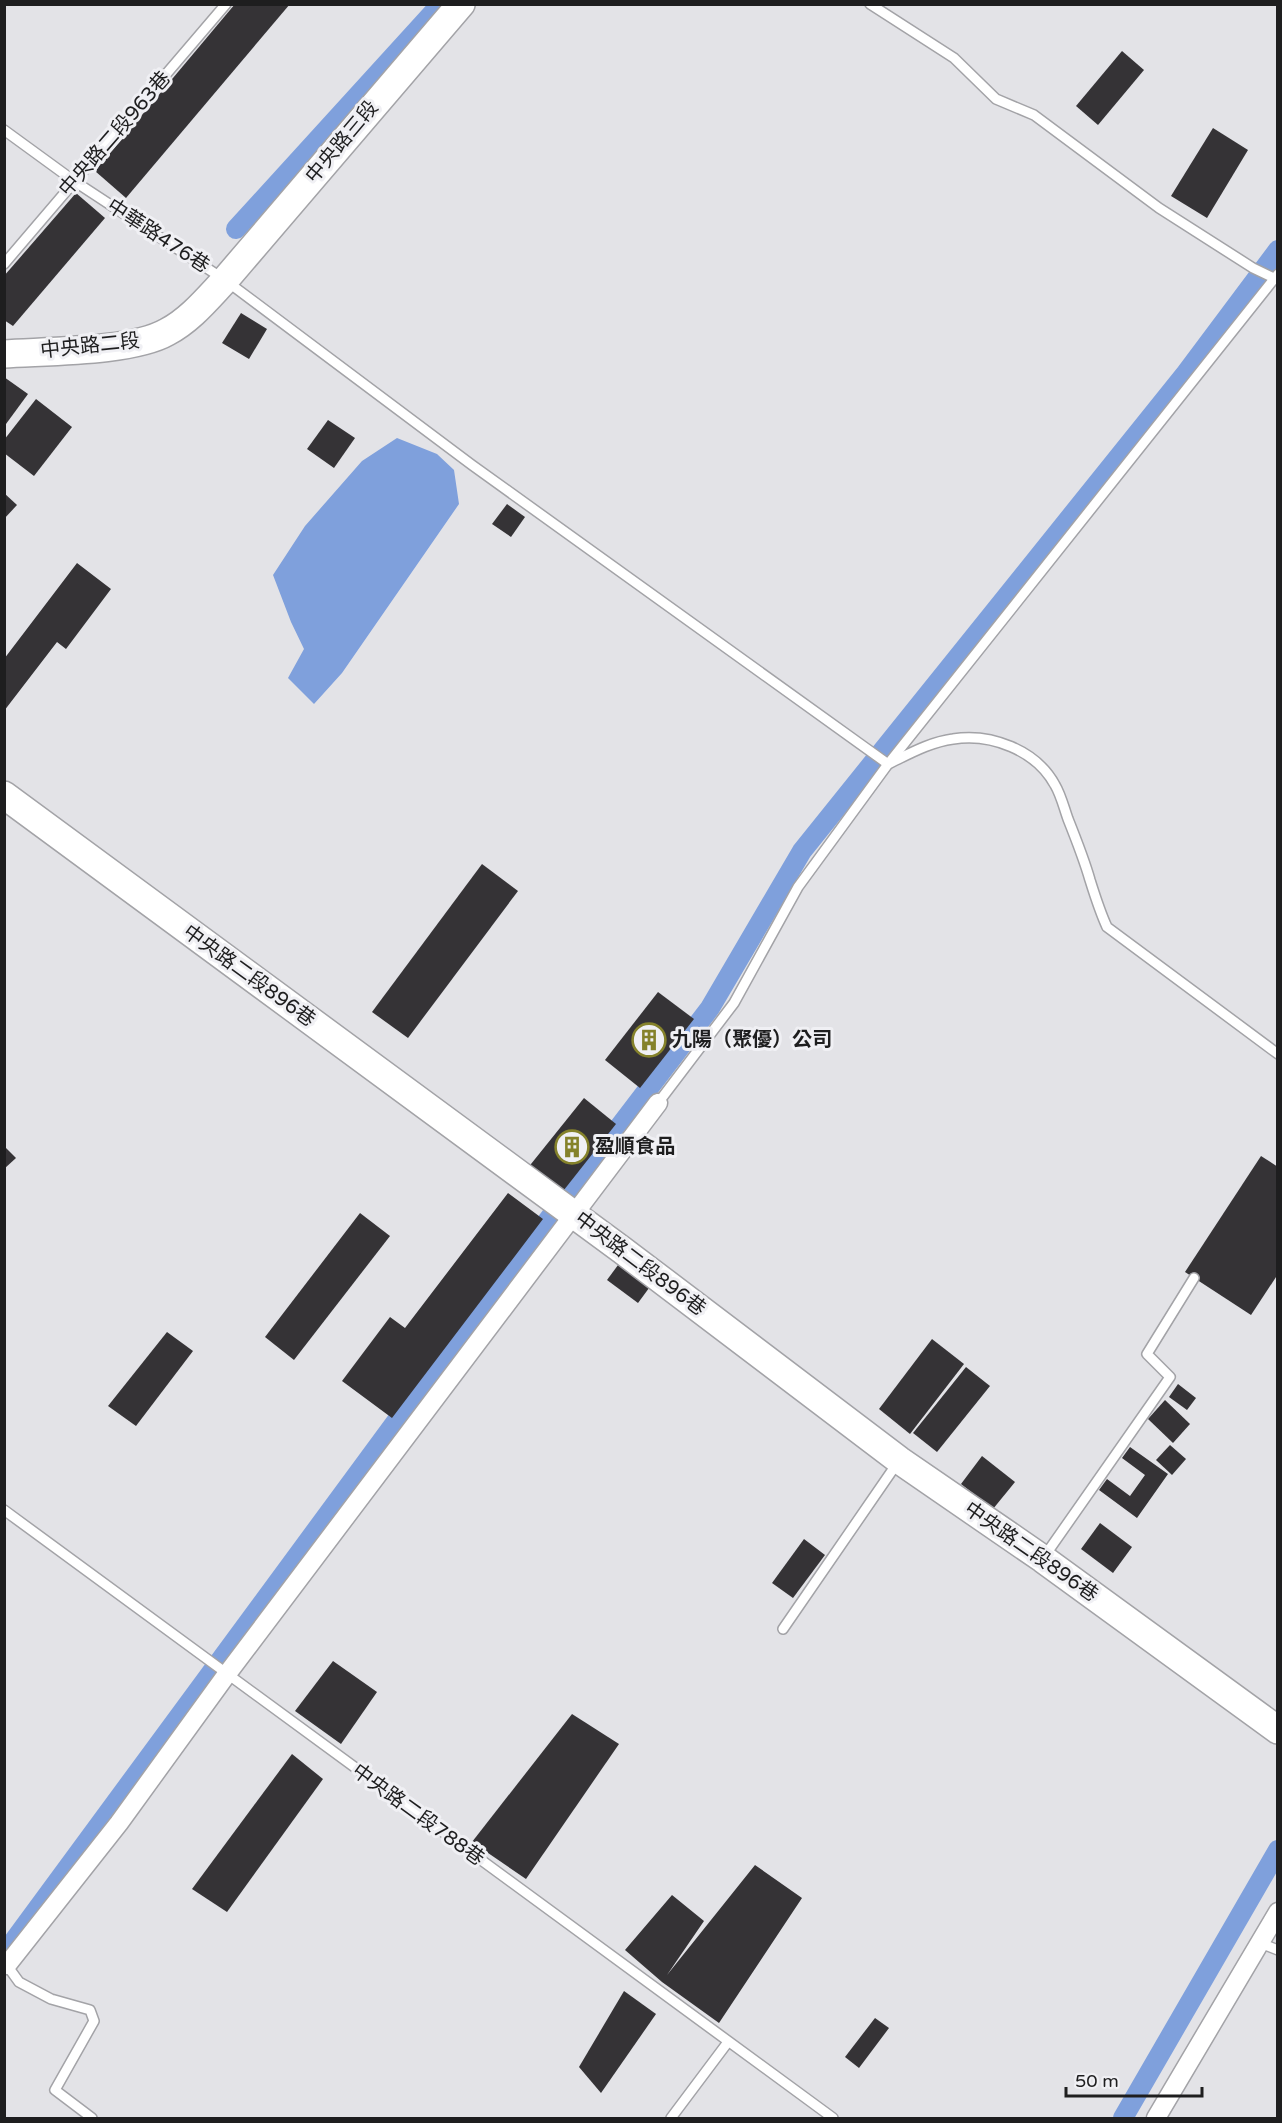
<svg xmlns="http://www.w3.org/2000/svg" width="1282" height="2123" font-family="'Varela Round','Noto Sans TC',sans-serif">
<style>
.water{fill:#7fa0dc}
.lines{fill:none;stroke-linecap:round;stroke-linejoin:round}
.canal{stroke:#7fa0dc;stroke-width:20}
.building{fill:#353336}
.lane-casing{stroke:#a3a3a7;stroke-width:12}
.street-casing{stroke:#a3a3a7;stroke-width:21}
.secondary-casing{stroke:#a3a3a7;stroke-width:30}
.lane{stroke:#fff;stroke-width:9}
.street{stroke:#fff;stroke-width:18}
.secondary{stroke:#fff;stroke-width:27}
.labels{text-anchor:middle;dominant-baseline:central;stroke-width:6;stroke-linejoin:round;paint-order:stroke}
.street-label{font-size:20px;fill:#1e1e1f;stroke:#f0f0f4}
.poi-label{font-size:20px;font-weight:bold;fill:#1e1e1f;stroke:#f0f0f4;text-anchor:start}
</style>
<rect width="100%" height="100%" fill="#e3e3e7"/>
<polygon class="water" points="397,438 437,454 454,470 459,504 342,673 314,704 288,678 304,649 291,622 273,575 305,526 362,461"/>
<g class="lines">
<g class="canal">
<polyline points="236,229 441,4"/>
<polyline points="7,1950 451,1347 710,1008 802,851 1186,373 1278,250"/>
<polyline points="1123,2118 1278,1850"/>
</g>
</g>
<g class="building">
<polygon points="235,4 290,4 126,198 95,171"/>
<polygon points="1122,51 1144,70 1098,125 1076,106"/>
<polygon points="1213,128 1248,150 1207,218 1171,196"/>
<polygon points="76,193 105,218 13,326 4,320 4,276"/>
<polygon points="241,313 267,329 249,359 222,343"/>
<polygon points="4,377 28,394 6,424 4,423"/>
<polygon points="36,399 72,427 34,476 4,453 4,440"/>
<polygon points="328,420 355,438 334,468 307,449"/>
<polygon points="4,493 17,505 4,519"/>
<polygon points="507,504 525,517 511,537 492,524"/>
<polygon points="77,563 111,589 66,649 57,642 4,711 4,659"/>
<polygon points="482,864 518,891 408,1038 372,1012"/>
<polygon points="658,992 694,1019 640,1088 605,1060"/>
<polygon points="584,1098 616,1124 560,1195 527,1169"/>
<polygon points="4,1146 16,1158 4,1169"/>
<polygon points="1261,1156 1278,1167 1278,1274 1251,1315 1185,1272"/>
<polygon points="508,1193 543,1219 392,1418 342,1381 390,1317 405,1328"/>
<polygon points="360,1213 390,1236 294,1360 265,1337"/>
<polygon points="621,1261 652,1284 638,1303 607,1280"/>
<polygon points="167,1332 193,1351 136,1426 108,1406"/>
<polygon points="932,1339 964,1364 910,1434 879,1409"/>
<polygon points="966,1367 990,1386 937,1452 913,1433"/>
<polygon points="1178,1384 1196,1398 1187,1410 1169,1397"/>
<polygon points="1165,1400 1190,1424 1173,1443 1148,1419"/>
<polygon points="1170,1445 1186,1459 1172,1475 1156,1460"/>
<polygon points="1130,1447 1168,1474 1137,1518 1099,1490 1107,1479 1130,1496 1145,1475 1122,1458"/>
<polygon points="982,1456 1015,1482 993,1509 961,1484"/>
<polygon points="1100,1523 1132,1547 1113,1573 1081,1549"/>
<polygon points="804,1539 825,1555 793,1598 772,1583"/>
<polygon points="333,1661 377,1692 341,1744 295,1711"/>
<polygon points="572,1714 619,1744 526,1879 472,1842"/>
<polygon points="292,1754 323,1779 227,1912 192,1889"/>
<polygon points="755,1865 802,1898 719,2023 662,1982 625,1950 672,1895 704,1921 667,1975"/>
<polygon points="624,1991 656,2014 601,2093 579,2067"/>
<polygon points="875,2018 889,2028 859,2068 845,2057"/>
</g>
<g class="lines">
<defs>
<g id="lane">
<polyline points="870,4 954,58 996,99 1034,115 1159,208 1253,268 1278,280"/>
<path d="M4 130 74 181 225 280 472 465 888 764C909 754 930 742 953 739 991 733 1036 750 1055 785 1061 795 1064 808 1068 819 1076 839 1084 859 1090 880 1095 896 1100 912 1107 927L1278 1054"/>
<polyline points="4,264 226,4"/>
<polyline points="658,1103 734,1003 798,887 888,764 1278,274"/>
<polyline points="4,1510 833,2118"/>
<polyline points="1044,1557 1170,1377 1147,1354 1194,1278"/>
<polyline points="783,1629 898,1462"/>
<polyline points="1260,1943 1278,1950"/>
<polyline points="6,1964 19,1982 51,1999 90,2010 94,2021 55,2090 92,2118"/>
<polyline points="671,2118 728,2042"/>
</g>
<g id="street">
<polyline points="7,1965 119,1823 227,1674 658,1103"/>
<polyline points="1156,2118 1278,1912"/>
</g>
<g id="secondary">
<path d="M4 354C47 351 132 352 167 332 190 320 207 299 225 280L461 4"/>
<polyline points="4,795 622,1250 899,1460 1043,1559 1278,1730"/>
</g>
</defs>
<use href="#lane" class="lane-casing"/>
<use href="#street" class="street-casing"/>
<use href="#secondary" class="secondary-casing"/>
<use href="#lane" class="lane"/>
<use href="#street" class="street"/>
<use href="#secondary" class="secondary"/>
</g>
<defs>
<symbol id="building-ring" viewBox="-11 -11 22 22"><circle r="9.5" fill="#f0f0f4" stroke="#85822b" stroke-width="1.5"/><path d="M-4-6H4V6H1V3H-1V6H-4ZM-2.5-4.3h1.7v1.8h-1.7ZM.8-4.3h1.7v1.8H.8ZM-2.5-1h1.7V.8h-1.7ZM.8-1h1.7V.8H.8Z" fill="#85822b"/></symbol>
</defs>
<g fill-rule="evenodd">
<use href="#building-ring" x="630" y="1021" width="38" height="38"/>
<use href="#building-ring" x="553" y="1128" width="38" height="38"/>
</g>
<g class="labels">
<g class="street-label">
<text transform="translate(115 134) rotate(-49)">中央路二段963巷</text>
<text transform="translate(342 142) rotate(-50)">中央路三段</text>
<text transform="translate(158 236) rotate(33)">中華路476巷</text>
<text transform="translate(90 346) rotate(-6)">中央路二段</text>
<text transform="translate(249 976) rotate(36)">中央路二段896巷</text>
<text transform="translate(640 1264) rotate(37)">中央路二段896巷</text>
<text transform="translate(1031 1552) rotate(35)">中央路二段896巷</text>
<text transform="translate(418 1815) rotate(36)">中央路二段788巷</text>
</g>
<g class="poi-label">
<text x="672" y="1040">九陽（聚優）公司</text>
<text x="595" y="1147">盈順食品</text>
</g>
</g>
<rect width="1282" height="2123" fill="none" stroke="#1e1e1f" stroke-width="12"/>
<path d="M1066 2087v9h136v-9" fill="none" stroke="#1e1e1f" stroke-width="3"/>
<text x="1075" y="2087" font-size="18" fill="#1e1e1f" stroke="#f0f0f4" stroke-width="4.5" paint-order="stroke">50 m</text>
</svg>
